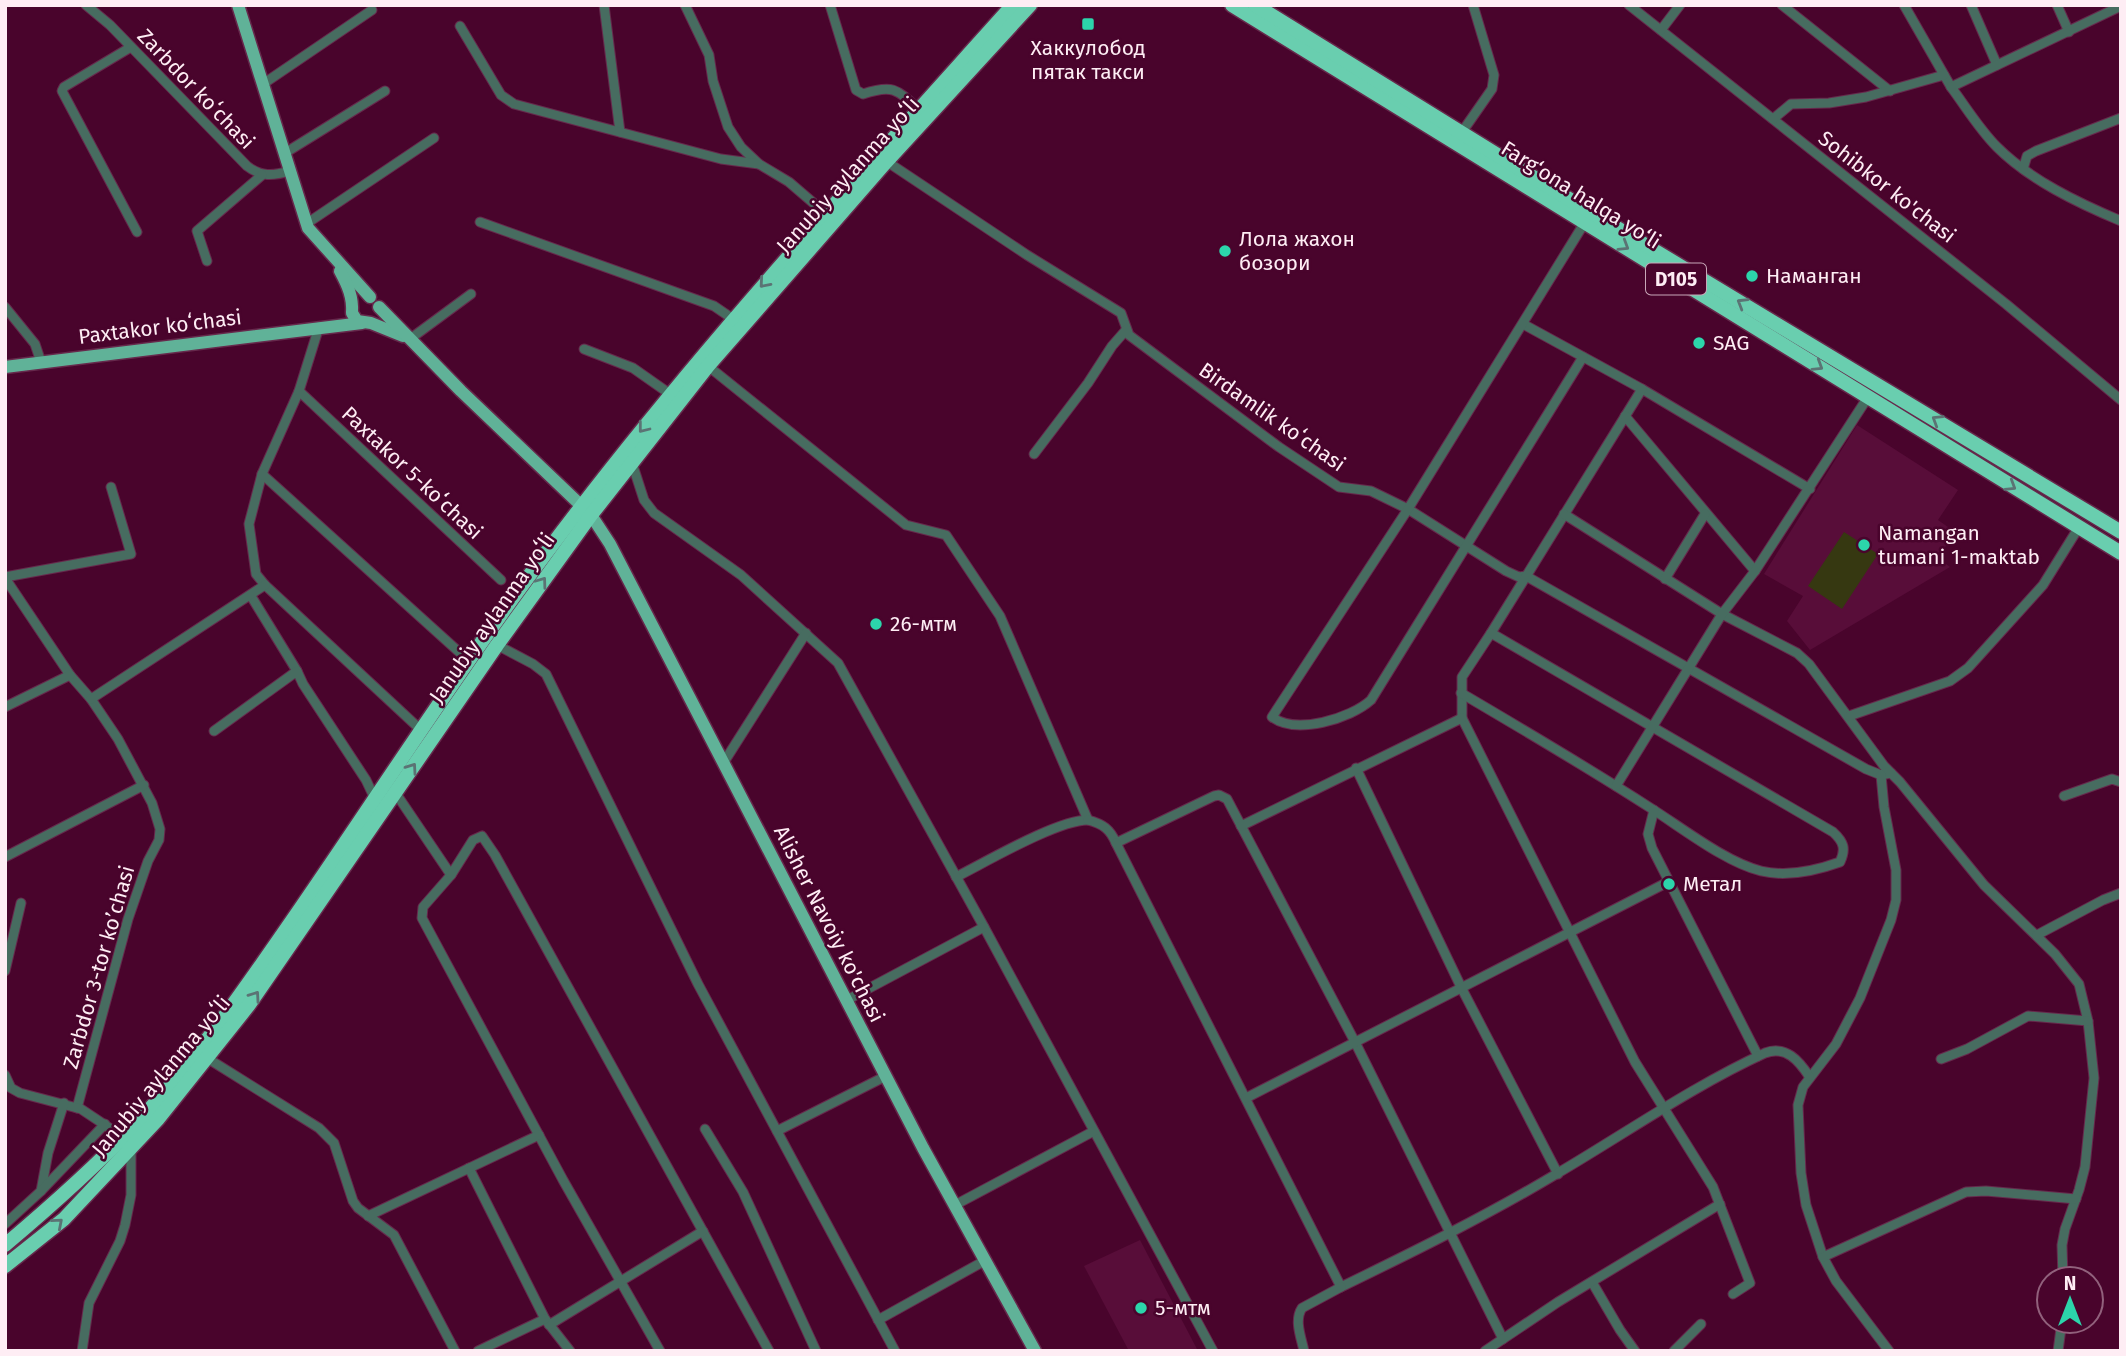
<svg xmlns="http://www.w3.org/2000/svg" width="2126" height="1356" font-family="'Fira Sans',sans-serif">
<style>
.built{fill:#580d39}
.green{fill:#363811}
.lines{fill:none;stroke-linecap:round;stroke-linejoin:round}
.minor-casing{stroke:#66294c;stroke-width:11}
.major-casing{stroke:#66294c;stroke-width:15}
.highway-casing{stroke:#66294c;stroke-width:17}
.minor{stroke:#476c60;stroke-width:9}
.major{stroke:#60b298;stroke-width:12}
.highway{stroke:#69ceaf;stroke-width:14}
.oneway{stroke:#5b7374}
.poi-dot{fill:#2cd5ab;stroke:#49042c;stroke-width:2.5}
.labels{text-anchor:middle;dominant-baseline:central;stroke-width:5;stroke-linejoin:round;paint-order:stroke}
.shield{fill:#49042c;stroke:#c8a7b8;stroke-width:2}
.shield-label{font-size:19px;font-weight:bold;fill:#feedf4}
.poi-label{font-size:21px;fill:#feedf4;stroke:#49042c;text-anchor:start}
.street-label{font-size:21px;fill:#feedf4;stroke:#49042c}
</style>
<rect width="100%" height="100%" fill="#49042c"/>
<g class="built">
<polygon points="1857,425 1958,490 1938,520 1955,532 1938,558 1950,567 1810,650 1787,621 1803,596 1764,574"/>
<polygon points="1140,1240 1198,1351 1129,1351 1084,1266"/>
</g>
<polygon class="green" points="1844,532 1878,554 1842,609 1808,586"/>
<g class="lines">
<defs>
<g id="minor">
<path d="M86 5 110 25 247 166C261 177 273 176 289 171"/>
<polyline points="604,5 620,132"/>
<polyline points="685,5 709,55 713,81 728,127 741,147 759,164 789,182 825,213"/>
<path d="M830 5 856 90 863 94C893 84 897 89 919 110"/>
<polyline points="1629,5 2006,304 2121,400"/>
<polyline points="1782,5 1890,91"/>
<polyline points="1904,5 1951,87"/>
<polyline points="1971,5 1997,65"/>
<polyline points="2057,5 2069,32"/>
<path d="M2121 6 1951 87C1966 107 1979 129 1997 147 2030 180 2078 203 2121 221"/>
<polyline points="460,26 501,95 514,104 721,159 759,164"/>
<polyline points="1661,30 1680,5"/>
<polyline points="131,47 64,87 62,91 137,232"/>
<polyline points="263,84 372,10"/>
<polyline points="1773,119 1791,104 1829,103 1866,97 1944,75"/>
<polyline points="1462,132 1492,89 1494,75 1473,5"/>
<polyline points="285,153 385,91"/>
<polyline points="883,159 1027,255 1121,313 1129,335 1279,447 1339,487 1371,491 1408,509 1506,571 1519,577 1526,576 1866,769 1881,775 1891,773"/>
<polyline points="2023,169 2027,156 2036,151 2121,118"/>
<polyline points="480,222 714,306 733,319"/>
<polyline points="306,224 434,138"/>
<polyline points="207,261 197,231 262,175"/>
<polyline points="5,307 35,344 41,362"/>
<polyline points="1523,324 1642,389 1810,489"/>
<polyline points="319,327 299,391 262,474 249,524 256,574 265,585 422,731"/>
<polyline points="410,339 471,294"/>
<polyline points="584,349 633,368 670,394"/>
<path d="M1583 357 1371 700C1350 719 1296 735 1272 717L1408 509 1585 222"/>
<path d="M708 366 906 525 946 535 1000 616 1088 820C1057 820 986 862 956 877"/>
<polyline points="1642,389 1491,633 1462,677 1462,718 1635,1062 1713,1187 1750,1283 1733,1294"/>
<polyline points="299,391 501,580"/>
<polyline points="1625,416 1755,571"/>
<polyline points="1034,454 1088,383 1112,346 1126,330"/>
<polyline points="632,463 644,500 654,513 741,575 838,663 984,927 1213,1351"/>
<polyline points="262,474 469,661"/>
<polyline points="1564,514 1722,614 1797,653 1809,664 1884,766 1900,782 1984,885 2055,954 2079,984 2088,1021 2094,1078 2085,1167 2079,1190 2065,1229 2062,1245 2063,1279"/>
<polyline points="5,577 131,554 111,487"/>
<polyline points="5,578 70,675 91,699 118,739 152,803 160,829 159,840 148,861 128,919 77,1108"/>
<polyline points="1665,579 1705,514"/>
<polyline points="251,596 297,671"/>
<polyline points="497,645 533,664 546,674 698,984 895,1351"/>
<path d="M1461 693C1524 730 1587 767 1649 807 1681 827 1725 862 1761 871 1786 877 1815 871 1840 862 1846 849 1844 842 1833 832L1491 633"/>
<polyline points="91,699 265,585"/>
<polyline points="5,707 70,675"/>
<polyline points="1849,716 1950,681 1968,668 2043,585 2079,527"/>
<polyline points="214,731 297,671 303,684 366,780 375,799"/>
<polyline points="724,762 806,633"/>
<polyline points="1356,768 1462,989 1558,1174"/>
<polyline points="1881,775 1884,807 1896,870 1896,900 1891,920 1860,998 1836,1044 1803,1087 1798,1105 1801,1173 1806,1205 1823,1257 1836,1281 1889,1351"/>
<polyline points="1616,786 1722,614 1755,571 1868,397"/>
<polyline points="395,792 451,875 423,907 422,918 563,1180 660,1351"/>
<polyline points="2064,796 2112,779 2121,782"/>
<polyline points="1654,810 1648,834 1652,848 1758,1056"/>
<path d="M1088 820C1103 824 1110 829 1116 843L1214 796 1219 795 1227 799 1356 1044 1503 1339"/>
<polyline points="1241,826 1462,718"/>
<path d="M1116 843 1341 1287C1415 1251 1488 1215 1558 1173 1626 1133 1693 1086 1765 1053 1786 1045 1799 1061 1809 1076"/>
<polyline points="5,857 144,785"/>
<polyline points="451,875 473,840 482,836 495,855 769,1351"/>
<polyline points="2037,935 2103,900 2121,893"/>
<polyline points="5,971 21,903"/>
<polyline points="847,1000 984,927"/>
<polyline points="207,1058 319,1128 334,1143 353,1201 358,1208 394,1235 455,1351"/>
<polyline points="1941,1059 1967,1049 2028,1016 2088,1021"/>
<polyline points="5,1075 11,1088 20,1093 81,1109 123,1137"/>
<polyline points="1246,1098 1668,882"/>
<polyline points="705,1129 743,1192 816,1351"/>
<polyline points="777,1131 886,1076"/>
<polyline points="469,1168 545,1319 570,1351"/>
<polyline points="41,1191 48,1153 64,1103"/>
<polyline points="955,1205 1094,1131"/>
<polyline points="368,1216 539,1135"/>
<polyline points="5,1224 41,1191 105,1124"/>
<polyline points="1823,1257 1966,1192 1986,1191 2076,1199"/>
<polyline points="1592,1282 1620,1330 1635,1351"/>
<polyline points="878,1320 986,1260"/>
<polyline points="549,1325 703,1231"/>
<polyline points="82,1351 89,1303 120,1241 125,1225 131,1195 131,1148"/>
<polyline points="478,1351 545,1319"/>
<path d="M1304 1351C1301 1337 1294 1320 1302 1308L1341 1287"/>
<polyline points="1485,1351 1558,1302 1720,1204"/>
<polyline points="1674,1351 1701,1324"/>
<polyline points="2058,1351 2062,1321"/>
</g>
<g id="major">
<polyline points="238,5 308,228 370,297"/>
<path d="M340 271C348 286 353 297 352 313L357 321 371 323 403 336"/>
<polyline points="379,307 461,391 591,515 610,544 923,1148 1035,1351"/>
<polyline points="5,367 362,323"/>
</g>
<g id="highway">
<polyline points="1232,5 2121,553"/>
<polyline points="1255,5 1554,190 2121,532"/>
<path d="M5 1245C50 1207 94 1168 135 1125 192 1065 240 996 287 928 362 820 433 709 510 602 663 390 839 199 1013 5"/>
<polyline points="5,1266 64,1219 158,1119 248,1006 497,645 591,515 708,366 886,162 1030,5"/>
</g>
</defs>
<use href="#minor" class="minor-casing"/>
<use href="#major" class="major-casing"/>
<use href="#highway" class="highway-casing"/>
<use href="#minor" class="minor"/>
<use href="#major" class="major"/>
<use href="#highway" class="highway"/>
</g>
<defs><path id="oneway-chevron" d="M-2-3.5L2.5 0L-2 3.5" fill="none" stroke-width="1.6" stroke-linecap="round" stroke-linejoin="round" transform="scale(1.75)"/></defs>
<g class="oneway">
<use href="#oneway-chevron" transform="translate(1624 246) rotate(32)"/>
<use href="#oneway-chevron" transform="translate(764 283) rotate(131)"/>
<use href="#oneway-chevron" transform="translate(1742 303) rotate(-149)"/>
<use href="#oneway-chevron" transform="translate(1818 366) rotate(32)"/>
<use href="#oneway-chevron" transform="translate(1937 420) rotate(-148)"/>
<use href="#oneway-chevron" transform="translate(643 428) rotate(128)"/>
<use href="#oneway-chevron" transform="translate(2011 486) rotate(32)"/>
<use href="#oneway-chevron" transform="translate(542 582) rotate(-54)"/>
<use href="#oneway-chevron" transform="translate(412 768) rotate(-55)"/>
<use href="#oneway-chevron" transform="translate(255 996) rotate(-55)"/>
<use href="#oneway-chevron" transform="translate(58 1223) rotate(-41)"/>
</g>
<g class="poi-dot">
<rect x="1081" y="17" width="14" height="14" rx="3.5"/>
<circle cx="1225" cy="251" r="7"/>
<circle cx="1752" cy="276" r="7"/>
<circle cx="1699" cy="343" r="7"/>
<circle cx="1864" cy="545" r="7"/>
<circle cx="876" cy="624" r="7"/>
<circle cx="1669" cy="884" r="7"/>
<circle cx="1141" cy="1308" r="7"/>
</g>
<g class="labels">
<rect class="shield" x="1646" y="263.5" width="60" height="31" rx="5"/>
<g class="shield-label">
<text x="1676" y="279">D105</text>
</g>
<g class="poi-label">
<text x="1088" y="48" text-anchor="middle">Хаккулобод<tspan x="1088" dy="24">пятак такси</tspan></text>
<text x="1239" y="239">Лола жахон<tspan x="1239" dy="24">бозори</tspan></text>
<text x="1766" y="276">Наманган</text>
<text x="1713" y="343">SAG</text>
<text x="1878" y="533">Namangan<tspan x="1878" dy="24">tumani 1-maktab</tspan></text>
<text x="890" y="624">26-мтм</text>
<text x="1683" y="884">Метал</text>
<text x="1155" y="1308">5-мтм</text>
</g>
<g class="street-label">
<text transform="translate(196 89) rotate(46)">Zarbdor koʻchasi</text>
<text transform="translate(848 175) rotate(-48)">Janubiy aylanma yoʻli</text>
<text transform="translate(1887 187) rotate(38)">Sohibkor ko'chasi</text>
<text transform="translate(1581 195) rotate(32)">Farg‘ona halqa yo‘li</text>
<text transform="translate(160 327) rotate(-7)">Paxtakor koʻchasi</text>
<text transform="translate(1272 417) rotate(35)">Birdamlik koʻchasi</text>
<text transform="translate(412 473) rotate(43)">Paxtakor 5-koʻchasi</text>
<text transform="translate(492 618) rotate(-55)">Janubiy aylanma yoʻli</text>
<text transform="translate(829 924) rotate(63)">Alisher Navoiy ko'chasi</text>
<text transform="translate(99 967) rotate(-74)">Zarbdor 3-tor koʼchasi</text>
<text transform="translate(161 1076) rotate(-50)">Janubiy aylanma yoʻli</text>
</g>
</g>
<rect width="2126" height="1356" fill="none" stroke="#feedf4" stroke-width="14"/>
<g transform="translate(2070 1300)"><circle r="33" fill="#49042c" stroke="#91617c" stroke-width="2"/>
<path d="M0-5L12 26L0 18L-12 26Z" fill="#2cd5ab"/>
<text y="-10" font-size="19" font-weight="bold" text-anchor="middle" fill="#feedf4">N</text>
</g>
</svg>
